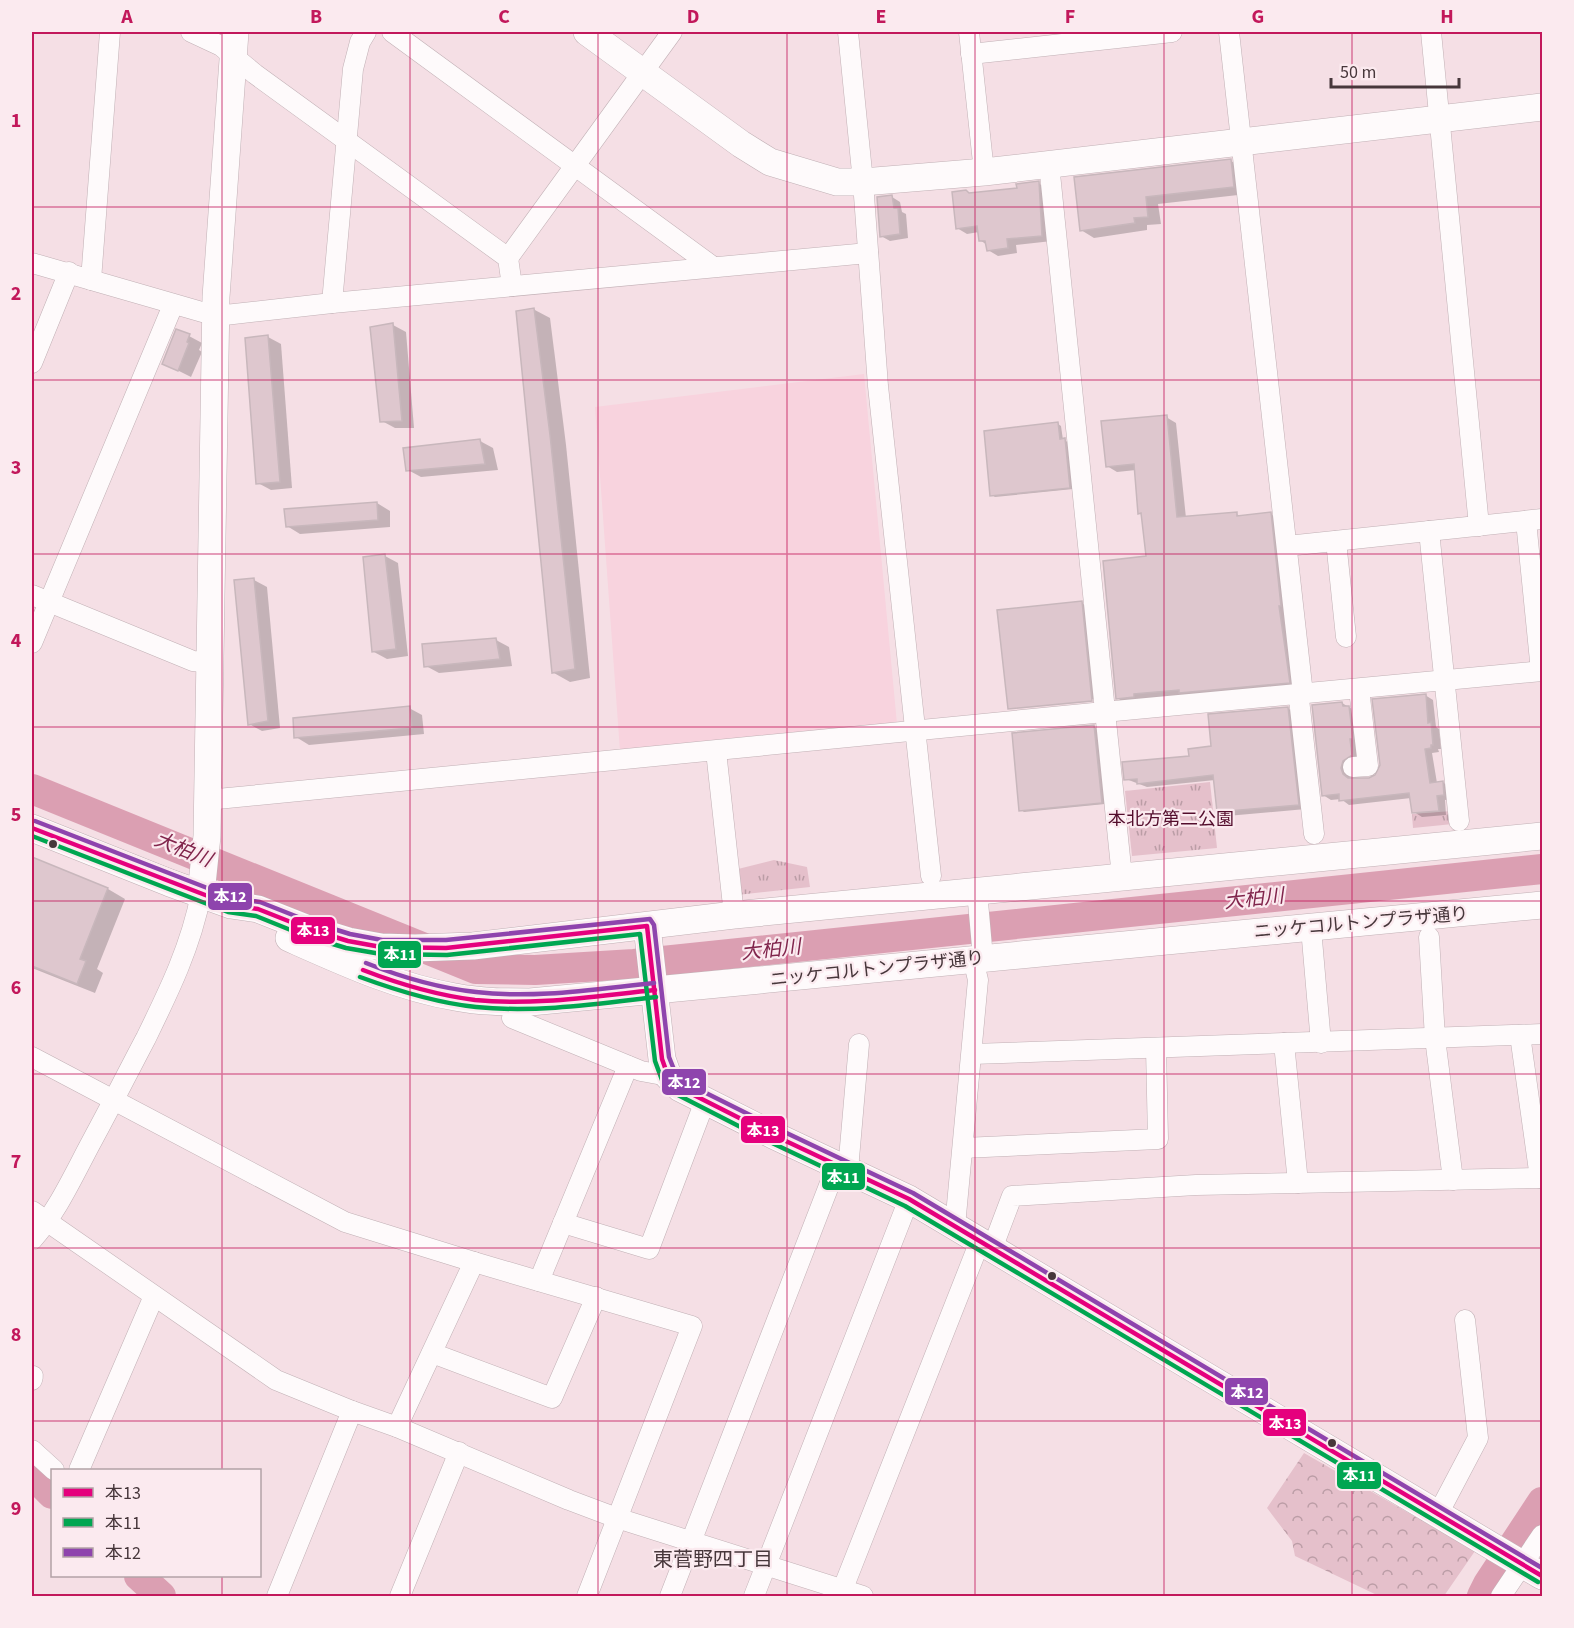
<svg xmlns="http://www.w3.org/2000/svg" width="1574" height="1628" font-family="'Source Sans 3','Noto Sans JP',sans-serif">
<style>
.built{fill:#f8d3de}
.forest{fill:url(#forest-crowns)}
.park{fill:url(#park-tufts)}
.shadow{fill:#0003}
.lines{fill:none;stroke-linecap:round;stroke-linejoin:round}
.river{stroke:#db9fb2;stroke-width:30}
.building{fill:#dec7ce;stroke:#c8b7bc;stroke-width:1.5}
.street-casing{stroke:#c1b0b5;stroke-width:21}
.secondary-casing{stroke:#c1b0b5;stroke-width:28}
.street{stroke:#fefafb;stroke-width:20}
.secondary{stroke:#fefafb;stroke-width:27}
.bus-1-casing{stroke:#fbeaef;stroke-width:9}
.bus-2-casing{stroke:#fbeaef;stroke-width:9}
.bus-3-casing{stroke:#fbeaef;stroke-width:9}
.bus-1{stroke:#e5007d;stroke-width:4.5}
.bus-2{stroke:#00a651;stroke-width:4.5}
.bus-3{stroke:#8e44ad;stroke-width:4.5}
.grid{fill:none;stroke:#c2185b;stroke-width:1.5;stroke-opacity:0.55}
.bus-dot{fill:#47373b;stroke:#fbeaef;stroke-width:2}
.labels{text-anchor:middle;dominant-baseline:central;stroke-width:4.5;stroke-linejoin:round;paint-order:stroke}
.park-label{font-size:18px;fill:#530d2c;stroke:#fbeaef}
.street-label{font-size:18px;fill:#47373b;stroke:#fbeaef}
.water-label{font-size:20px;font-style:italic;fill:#81254c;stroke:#fbeaef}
.neighbourhood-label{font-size:20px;fill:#47373b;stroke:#fbeaef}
.line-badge{stroke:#fbeaef;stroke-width:2}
.badge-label{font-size:16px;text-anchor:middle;font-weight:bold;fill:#fff}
.neatline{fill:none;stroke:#c2185b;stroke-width:2}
.grid-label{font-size:20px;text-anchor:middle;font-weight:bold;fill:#c2185b}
</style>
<defs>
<pattern id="forest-crowns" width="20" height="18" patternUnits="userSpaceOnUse" patternTransform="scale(1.5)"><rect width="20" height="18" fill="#e5c0cb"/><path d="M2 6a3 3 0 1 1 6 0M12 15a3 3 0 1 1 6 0" fill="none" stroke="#bb9da6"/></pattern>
<pattern id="park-tufts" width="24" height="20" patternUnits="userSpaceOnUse" patternTransform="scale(1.5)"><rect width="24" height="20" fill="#e5c0cb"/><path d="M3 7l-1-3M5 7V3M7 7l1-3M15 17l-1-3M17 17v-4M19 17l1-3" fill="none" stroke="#bb9da6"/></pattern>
</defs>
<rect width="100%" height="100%" fill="#f5dfe5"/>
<polygon class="built" points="864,374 897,724 620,751 595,407"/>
<polygon class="forest" points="1304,1453 1475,1551 1444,1596 1379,1596 1295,1556 1292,1541 1267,1508"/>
<g class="park">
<polygon points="1210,782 1217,848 1132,856 1125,791"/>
<polygon points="1452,811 1453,824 1413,828 1412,814"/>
<polygon points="774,860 807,867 810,887 737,895 734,870"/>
</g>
<g class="shadow">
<polygon points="1231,161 1244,168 1247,194 1158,204 1161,224 1147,225 1147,230 1094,238 1081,230 1075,179"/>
<polygon points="1038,183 1048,189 1052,241 1016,245 1017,253 998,256 988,250 987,245 980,240 979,232 967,234 957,228 971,195 1019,190"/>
<polygon points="892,197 900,202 902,212 906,214 908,238 890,241 881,236"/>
<polygon points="533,309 550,318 566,445 590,678 570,682 554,673"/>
<polygon points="393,325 406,332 414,428 395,428 382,421"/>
<polygon points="189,336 202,343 199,350 202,352 191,377 163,363"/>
<polygon points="268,337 281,344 292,488 271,490 258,483"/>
<polygon points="1166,417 1176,423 1186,518 1236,514 1243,517 1270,514 1280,519 1299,688 1127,704 1117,698 1148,557 1143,515 1140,513 1136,470 1117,472 1107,466"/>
<polygon points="1058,424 1061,426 1063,440 1068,442 1073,489 995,497 992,495"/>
<polygon points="480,441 493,448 498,470 421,477 408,470"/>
<polygon points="377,503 390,511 390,527 300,534 287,526"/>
<polygon points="385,556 398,563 408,656 387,659 374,652"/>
<polygon points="254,580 267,587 280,728 262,731 249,724"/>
<polygon points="1081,603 1085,605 1095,699 1009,708"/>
<polygon points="496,640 509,647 512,666 439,673 426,666"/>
<polygon points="1425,695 1433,700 1436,727 1439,729 1441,749 1438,749 1439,752 1432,753 1437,783 1442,782 1451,787 1452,799 1445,800 1446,815 1422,817 1414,812 1411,798 1349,805 1341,799 1331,800 1323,795 1342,703 1357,712 1359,760 1349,774 1351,779 1369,779 1376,777"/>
<polygon points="409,708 422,715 424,734 309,745 296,737"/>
<polygon points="1287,708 1296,713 1306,809 1227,816 1218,811 1215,780 1147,787 1126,779 1212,748"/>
<polygon points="1094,727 1098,729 1105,804 1024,812 1021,810"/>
<polygon points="32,858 108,889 125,899 97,969 103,973 95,993 32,968"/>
</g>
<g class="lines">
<g class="river">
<polyline points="32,789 476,969 535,970 634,964 1542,869"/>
<polyline points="32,1474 52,1494"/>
<polyline points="139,1576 161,1596"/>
<polyline points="1482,1596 1488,1584 1542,1502"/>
</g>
</g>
<g class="building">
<polygon points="1231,159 1234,187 1146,197 1148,217 1134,218 1135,223 1080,231 1074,177"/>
<polygon points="1039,181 1042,236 1007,239 1008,248 987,251 985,241 979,241 977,226 956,229 952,192 966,190 969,193 1017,188 1016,184"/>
<polygon points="892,195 894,208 898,208 900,234 880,237 877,197"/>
<polygon points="534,308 550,435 575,669 552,673 516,311"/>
<polygon points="393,323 402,421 380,422 370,327"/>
<polygon points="176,329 190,334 187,342 189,343 178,371 162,364"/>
<polygon points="268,335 280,482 256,484 245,338"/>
<polygon points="1167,415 1177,517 1237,512 1237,516 1271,512 1281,606 1279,606 1290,683 1179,693 1179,690 1134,694 1134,697 1116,699 1103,561 1146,556 1141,513 1138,514 1134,464 1106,467 1101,421"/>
<polygon points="1058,422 1060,439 1065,438 1070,488 990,496 984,431"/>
<polygon points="480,439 485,464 406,471 403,448"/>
<polygon points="377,502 378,520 286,527 284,509"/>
<polygon points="385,554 396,649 372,652 363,557"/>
<polygon points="254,578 268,721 248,725 234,580"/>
<polygon points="1082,601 1092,701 1008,709 997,610"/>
<polygon points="496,638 500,659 424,667 422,644"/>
<polygon points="1426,694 1428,723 1431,722 1433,745 1431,745 1431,748 1425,749 1430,783 1443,781 1444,795 1437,796 1439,811 1412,813 1409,793 1339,801 1339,794 1322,796 1312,705 1342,702 1343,706 1349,706 1353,739 1350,739 1352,755 1343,761 1341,768 1343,774 1348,778 1369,778 1375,775 1380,765 1372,699"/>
<polygon points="410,706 412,728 294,738 293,718"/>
<polygon points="1288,707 1299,805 1217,812 1213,775 1137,784 1137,779 1124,780 1122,762 1189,756 1188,749 1211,746 1208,714"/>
<polygon points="1094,725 1102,803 1019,811 1012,733"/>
<polygon points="32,857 108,888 80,959 86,961 77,984 32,966"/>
</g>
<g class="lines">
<defs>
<g id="street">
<polyline points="191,32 221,46 255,74 508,258 512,286"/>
<polyline points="392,32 712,266"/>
<polyline points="848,32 863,182 878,386 931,876"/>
<polyline points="969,32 984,172"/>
<polyline points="1229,32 1303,694 1299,699 1314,834"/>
<polyline points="1431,32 1479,526"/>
<polyline points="971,54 1172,32"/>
<polyline points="1049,164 1122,877"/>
<polyline points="508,258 672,32"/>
<polyline points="32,263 216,316 332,303 868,253"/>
<polyline points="91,280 110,32"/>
<polyline points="332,303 353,69 360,42 366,32"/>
<polyline points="32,363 69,272"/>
<polyline points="1526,521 1541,671"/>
<polyline points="1429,531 1459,821"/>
<polyline points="1336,541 1346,637"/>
<polyline points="1287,546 1542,519"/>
<polyline points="32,595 193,661 211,663"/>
<polyline points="32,643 173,305"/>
<polyline points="716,751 734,915"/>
<polyline points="1353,767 1368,766 1359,689"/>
<polyline points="207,800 1104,712 1542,671"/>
<polyline points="977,891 983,958"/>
<polyline points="1311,928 1321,1043"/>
<polyline points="1429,937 1435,1038 1453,1180"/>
<polyline points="512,1018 641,1071 668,1076"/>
<polyline points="1520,1035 1540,1178"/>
<polyline points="1284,1043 1298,1183"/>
<polyline points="972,1054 1542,1034"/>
<polyline points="32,1057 345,1222 474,1262 692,1326 587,1596"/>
<polyline points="963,1148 1158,1139 1156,1048"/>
<polyline points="848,1170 859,1044"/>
<polyline points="32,1211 276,1380 352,1411 397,1427 569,1500 617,1518 863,1596"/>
<polyline points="563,1223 649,1249 705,1101"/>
<polyline points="955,1226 978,980 973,959"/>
<path d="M32 1240C58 1211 74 1174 93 1139 111 1106 128 1072 146 1038 169 991 191 946 201 894"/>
<polyline points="992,1249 1012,1196 1196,1185 1542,1178"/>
<polyline points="539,1281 628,1066"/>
<polyline points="432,1353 552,1398 596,1297"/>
<polyline points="32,1380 33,1376"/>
<polyline points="397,1427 474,1262"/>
<polyline points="32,1450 54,1470"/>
<polyline points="79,1470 154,1296"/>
<polyline points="1438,1514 1478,1438 1465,1320"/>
<polyline points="277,1596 352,1411"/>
<polyline points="400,1596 459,1452"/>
<polyline points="670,1596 837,1165"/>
<polyline points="754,1596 909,1199"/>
<polyline points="840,1596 980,1241"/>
<polyline points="1501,1596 1542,1535"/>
</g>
<g id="secondary">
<polyline points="587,32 741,144 770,162 837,182 863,182 984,172 1542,107"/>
<polyline points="32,828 170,883 231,905 258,909 306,928 348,941 381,947 415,948 473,946 734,915 1542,836"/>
<polyline points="201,894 207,836 216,297 235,32"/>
<polyline points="647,926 662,1059 668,1076 680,1088 773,1135 909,1199 1542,1576"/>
<path d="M289 938C343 962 397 987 455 997 480 1002 505 1002 530 1002L1542 905"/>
</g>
</defs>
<use href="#street" class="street-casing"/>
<use href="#secondary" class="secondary-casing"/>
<use href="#street" class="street"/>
<use href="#secondary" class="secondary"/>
<defs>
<g id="bus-1">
<polyline points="32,828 231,905 258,909 306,928 348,941 381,947 446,948 647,926 662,1059 668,1076 680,1088 773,1135 909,1199 1542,1576"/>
<path d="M363 970C399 984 436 995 475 1000 535 1006 595 996 655 990"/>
</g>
<g id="bus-2">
<polyline points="32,836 228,912 256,916 303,935 346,948 381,954 447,955 640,934 655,1061 662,1080 676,1094 770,1142 905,1206 1538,1582"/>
<path d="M360 977C398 991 436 1003 476 1007 536 1013 596 1004 656 997"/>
</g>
<g id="bus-3">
<polyline points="35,821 233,898 260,902 308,921 350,934 382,940 446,940 650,919 654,925 669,1057 675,1072 684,1082 776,1128 913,1193 1542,1568"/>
<path d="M366 963C401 977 438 988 476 992 536 999 595 989 654 983"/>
</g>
</defs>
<use href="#bus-1" class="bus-1-casing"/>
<use href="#bus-2" class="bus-2-casing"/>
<use href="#bus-3" class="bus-3-casing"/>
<use href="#bus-1" class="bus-1"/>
<use href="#bus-2" class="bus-2"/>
<use href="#bus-3" class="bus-3"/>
</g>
<path class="grid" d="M222 32V1470M410 32V1596M598 32V1596M787 32V1596M975 32V1596M1164 32V1596M1352 32V1596M32 207H1542M32 380H1542M32 554H1542M32 727H1542M32 901H1542M32 1074H1542M32 1248H1542M32 1421H1542M222 1576V1596"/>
<g class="bus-dot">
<circle cx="53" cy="844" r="5"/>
<circle cx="1052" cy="1276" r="5"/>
<circle cx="1332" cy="1443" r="5"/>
</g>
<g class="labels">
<g class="park-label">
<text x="1171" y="819">本北方第二公園</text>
</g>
<g class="street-label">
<text transform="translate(1361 923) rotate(-5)">ニッケコルトンプラザ通り</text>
<text transform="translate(877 969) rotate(-6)">ニッケコルトンプラザ通り</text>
</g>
<g class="water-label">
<text transform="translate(183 850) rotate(22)">大柏川</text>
<text transform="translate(1254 899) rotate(-6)">大柏川</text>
<text transform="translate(771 950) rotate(-6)">大柏川</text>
</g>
<g class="neighbourhood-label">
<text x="713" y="1560">東菅野四丁目</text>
</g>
</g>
<g class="line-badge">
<rect x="207" y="882" width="46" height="29" rx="6" fill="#8e44ad"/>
<rect x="290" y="916" width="46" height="29" rx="6" fill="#e5007d"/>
<rect x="377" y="940" width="45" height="29" rx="6" fill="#00a651"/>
<rect x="661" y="1068" width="46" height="28" rx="6" fill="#8e44ad"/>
<rect x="740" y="1115" width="46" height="29" rx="6" fill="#e5007d"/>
<rect x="821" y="1162" width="45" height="29" rx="6" fill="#00a651"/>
<rect x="1224" y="1377" width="45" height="29" rx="6" fill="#8e44ad"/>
<rect x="1262" y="1408" width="45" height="29" rx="6" fill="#e5007d"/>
<rect x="1336" y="1461" width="46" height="29" rx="6" fill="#00a651"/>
</g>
<g class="badge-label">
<text x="230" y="902">本12</text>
<text x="313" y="936">本13</text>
<text x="400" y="960">本11</text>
<text x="684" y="1088">本12</text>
<text x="763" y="1136">本13</text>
<text x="843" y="1183">本11</text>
<text x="1247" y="1398">本12</text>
<text x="1285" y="1429">本13</text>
<text x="1359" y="1481">本11</text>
</g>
<rect width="1574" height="1628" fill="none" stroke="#fbeaef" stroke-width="66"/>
<rect x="51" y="1469" width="210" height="108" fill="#fbeaef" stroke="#b3a2a7" stroke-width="1.5"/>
<rect x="63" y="1488" width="30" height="9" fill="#e5007d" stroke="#b3a2a7" stroke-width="1.5"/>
<text x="105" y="1499" font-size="18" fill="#47373b">本13</text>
<rect x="63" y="1518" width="30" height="9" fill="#00a651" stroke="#b3a2a7" stroke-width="1.5"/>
<text x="105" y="1529" font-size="18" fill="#47373b">本11</text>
<rect x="63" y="1548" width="30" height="9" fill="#8e44ad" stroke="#b3a2a7" stroke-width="1.5"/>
<text x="105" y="1559" font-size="18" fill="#47373b">本12</text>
<path d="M1331 78v9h128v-9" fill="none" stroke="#47373b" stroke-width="3"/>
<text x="1340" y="78" font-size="18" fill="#47373b" stroke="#fbeaef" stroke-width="4.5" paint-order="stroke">50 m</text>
<rect x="33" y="33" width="1508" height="1562" class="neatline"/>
<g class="grid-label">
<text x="127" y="23">A</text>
<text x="316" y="23">B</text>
<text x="504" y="23">C</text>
<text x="693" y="23">D</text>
<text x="881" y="23">E</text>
<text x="1070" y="23">F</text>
<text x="1258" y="23">G</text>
<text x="1447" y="23">H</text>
<text x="16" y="127">1</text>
<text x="16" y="300">2</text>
<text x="16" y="474">3</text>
<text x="16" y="647">4</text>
<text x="16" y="821">5</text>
<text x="16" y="994">6</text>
<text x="16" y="1168">7</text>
<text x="16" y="1341">8</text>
<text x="16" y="1515">9</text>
</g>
</svg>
